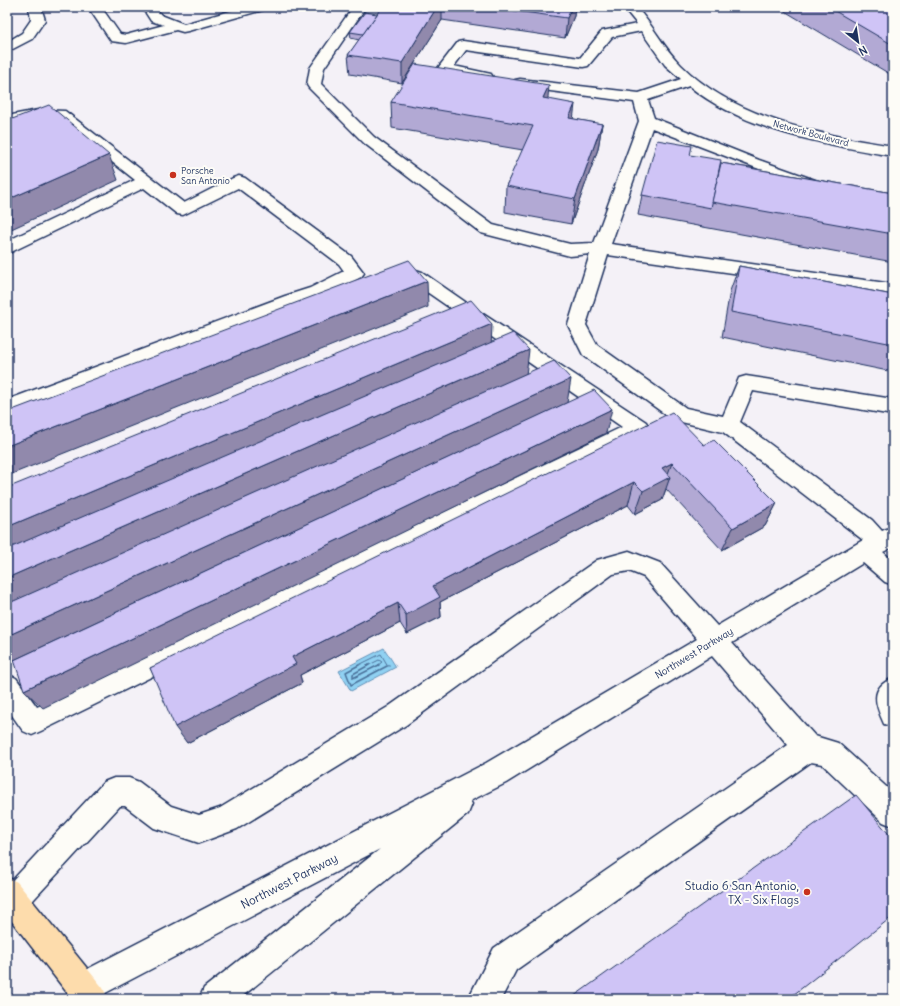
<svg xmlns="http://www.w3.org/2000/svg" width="900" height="1006" font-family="Delius,sans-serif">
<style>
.water{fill:#90d1f2;stroke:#6190b7}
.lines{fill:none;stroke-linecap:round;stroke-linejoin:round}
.shore-far1{stroke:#4a7099;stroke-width:1}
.shore{stroke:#4a7099;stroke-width:1.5}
.minor-casing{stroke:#1b2f5e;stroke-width:3}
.major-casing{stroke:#1b2f5e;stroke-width:3}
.minor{fill:#fdfcf7;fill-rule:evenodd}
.major{fill:#fddcac;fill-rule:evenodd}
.wall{fill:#b2a9d4;stroke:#1b2f5e}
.shaded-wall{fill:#9189ac;stroke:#1b2f5e}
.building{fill:#cfc4f6;stroke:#1b2f5e}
.poi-dot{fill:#c8321e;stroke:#fdfcf7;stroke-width:1.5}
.labels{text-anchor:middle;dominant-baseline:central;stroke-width:4;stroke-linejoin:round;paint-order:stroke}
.far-street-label{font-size:9px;fill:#1b2f5e;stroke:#fdfcf7}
.far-poi-label{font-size:9px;fill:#1b2f5e;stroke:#fdfcf7;text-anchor:start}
.street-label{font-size:10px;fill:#1b2f5e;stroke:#fdfcf7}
.near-street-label{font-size:12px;fill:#1b2f5e;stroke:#fdfcf7}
.near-poi-label{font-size:12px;fill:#1b2f5e;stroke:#fdfcf7;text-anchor:end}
</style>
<rect width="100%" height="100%" fill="#f4f1f7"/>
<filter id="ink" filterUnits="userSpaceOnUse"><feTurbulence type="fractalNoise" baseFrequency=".025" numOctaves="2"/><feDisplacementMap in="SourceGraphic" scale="8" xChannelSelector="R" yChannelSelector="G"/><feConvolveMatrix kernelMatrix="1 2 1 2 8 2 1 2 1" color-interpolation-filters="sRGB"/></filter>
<g filter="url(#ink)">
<polygon class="water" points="384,648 396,667 351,691 339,671"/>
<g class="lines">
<g class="shore-far1">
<polyline points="357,666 381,654 388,666"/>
<polyline points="367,666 379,660 382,662 377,666"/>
</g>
<g class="shore">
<polyline points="359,665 346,672 351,685 389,665"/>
<polyline points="369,665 353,674 353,678 379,665"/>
</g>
<defs>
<g id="minor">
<polygon points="29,7 41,7 45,20 32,39 7,52 7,42 22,33 31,20"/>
<polygon points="88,7 101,7 120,34 126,35 164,25 151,21 142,7 155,7 161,15 184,24 244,7 264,7 263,10 188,31 183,32 176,30 126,43 111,41"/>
<path d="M353 7H366L324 68 321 84 374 137 493 225 570 244 594 243 639 121 634 102 520 87 515 86 513 83 515 80 520 79 639 93 681 79 665 65 641 31 612 37 588 66 583 67 466 50 454 66 491 74 493 77 491 80 486 81 445 72 440 71 438 68 458 42 463 41 580 58 602 31 637 24 623 7H636C653 25 663 47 681 65 735 119 820 135 893 146V156C824 144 745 131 689 86L648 100 654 118 759 160 818 181 820 184 818 187 812 189 806 187 652 128 611 244 893 284V296L608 255 586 325 597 345 686 408 723 416 739 378 746 376 893 399V415L753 391 740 422 872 520 882 531 893 526V547L883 552 893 561V585L885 582 863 563 732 643 815 736 838 743 893 793V826L883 822 822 764 811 762 516 970 501 999H468L494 948 788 745 712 656 506 783 470 801 472 804 468 814 239 999H199L204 988 380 849 94 999H72L68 988 72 977 486 763 697 639 644 577 629 571 613 574 406 725 237 829 199 843 154 828 125 806H120L23 911 13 916 7 913V886L104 782 114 778H129L139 782 171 806 199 815 220 808 388 707 597 560 629 551 660 563 717 626 863 540 723 432 673 420 583 355 568 325 590 254 570 256 481 233 364 143 309 88 307 85 310 68Z"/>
<polygon points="38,110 65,111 184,203 233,178 239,176 245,178 351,256 364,273 361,277 331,293 296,305 7,416 7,400 285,296 310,288 344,271 339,264 238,188 183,215 177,214 144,188 7,254 7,241 135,180 56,118 38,118 7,126 7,116"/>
<polygon points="416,270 422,272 471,306 646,422 649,428 646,434 41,731 32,735 23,731 7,708 7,674 16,678 37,707 622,427 414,283 401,288 395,286 392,282 395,278"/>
<path d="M893 678V727L884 724C875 704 869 688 893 678Z"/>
</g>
<polygon id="major" points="7,877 17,882 103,988 108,999 72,999 7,915"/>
</defs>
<use href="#minor" class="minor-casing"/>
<use href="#major" class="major-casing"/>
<use href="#minor" class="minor"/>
<use href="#major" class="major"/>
</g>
<g class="wall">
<polygon points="382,7 575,7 574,16 565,38 442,20 402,83 350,74 348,55 359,40 351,38 350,32 377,14"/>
<polygon points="778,7 893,7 893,76"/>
<polygon points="548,99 573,119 602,124 598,149 571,224 505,212 506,186 523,150 392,128 391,102"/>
<polygon points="690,155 718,173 721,163 893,193 893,262 638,215 642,195"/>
<polygon points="739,266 893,295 893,372 722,337 730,291"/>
<polygon points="704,445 777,503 765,526 722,550 666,489 662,500 635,514 628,505 440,602 441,617 407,634 400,623 300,675 302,683 187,743 150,668"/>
</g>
<g class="shaded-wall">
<polygon points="437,7 442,7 442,20 402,83 402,63"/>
<polygon points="572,7 575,7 574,16 565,38 567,18"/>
<polygon points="549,85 547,110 543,98"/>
<polygon points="575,104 572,129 569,118"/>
<polygon points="602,124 598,149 571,224 575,199"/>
<polygon points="109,155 118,180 7,231 7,200"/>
<polygon points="427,281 428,307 7,476 7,446"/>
<polygon points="492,324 491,349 7,556 7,527"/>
<polygon points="529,350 526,375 7,606 7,578"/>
<polygon points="571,379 567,403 12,661 7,657 7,636"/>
<polygon points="612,409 606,433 43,708 24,690"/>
<polygon points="672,463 666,479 670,477 662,500 635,514 643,491 662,468"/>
<polygon points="634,482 628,505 440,602 441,617 407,634 406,615 433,586"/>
<polygon points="777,503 765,526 722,550 733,528"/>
<polygon points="398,603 400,623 300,675 302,683 187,743 175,727 292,657"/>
</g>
<g class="building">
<polygon points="382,7 437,7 402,63 348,55"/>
<polygon points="487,7 572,7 567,18"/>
<polygon points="828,7 893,7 893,45"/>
<polygon points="365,12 377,14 363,34 350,32"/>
<polygon points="415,64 549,85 543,98 575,104 569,118 602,124 575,199 506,186 533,126 391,102"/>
<polygon points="49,105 109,155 7,200 7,121"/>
<polygon points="657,140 692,146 690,155 721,160 711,208 642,195"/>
<polygon points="721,163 893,193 893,234 712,202"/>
<polygon points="409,260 427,281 7,446 7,412"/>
<polygon points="739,266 893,295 893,344 731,312"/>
<polygon points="471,300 492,324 7,527 7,488"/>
<polygon points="513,333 529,350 7,578 7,549"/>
<polygon points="554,361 571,379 7,636 7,604"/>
<polygon points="594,390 612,409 24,690 14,660"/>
<polygon points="672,412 704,445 714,440 777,503 733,528 672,463 662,468 670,477 643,491 634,482 433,586 440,597 406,615 398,603 292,657 296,664 175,727 150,668"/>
<polygon points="856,795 893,839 893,916 788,999 570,999"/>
</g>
</g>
<g class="poi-dot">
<circle cx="173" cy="175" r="4"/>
<circle cx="807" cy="892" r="4"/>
</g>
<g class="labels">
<g class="far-street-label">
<text transform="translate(811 133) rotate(15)">Network Boulevard</text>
</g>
<g class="far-poi-label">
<text x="181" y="170">Porsche<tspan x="181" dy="10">San Antonio</tspan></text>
</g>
<g class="street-label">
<text transform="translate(694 653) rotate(-31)">Northwest Parkway</text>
</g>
<g class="near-street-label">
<text transform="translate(289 881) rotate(-27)">Northwest Parkway</text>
</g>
<g class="near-poi-label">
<text x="799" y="885">Studio 6 San Antonio,<tspan x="799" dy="14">TX - Six Flags</tspan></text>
</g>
</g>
<rect width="900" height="1006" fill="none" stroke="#fdfcf7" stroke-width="24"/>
<rect x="12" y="12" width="876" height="982" fill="none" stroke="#1b2f5e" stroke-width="1.5" filter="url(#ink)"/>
<g transform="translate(858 42) rotate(150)" stroke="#fdfcf7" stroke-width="3" paint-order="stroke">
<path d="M0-3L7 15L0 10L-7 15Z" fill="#1b2f5e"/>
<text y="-6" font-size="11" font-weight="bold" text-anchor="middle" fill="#1b2f5e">N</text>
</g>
</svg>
